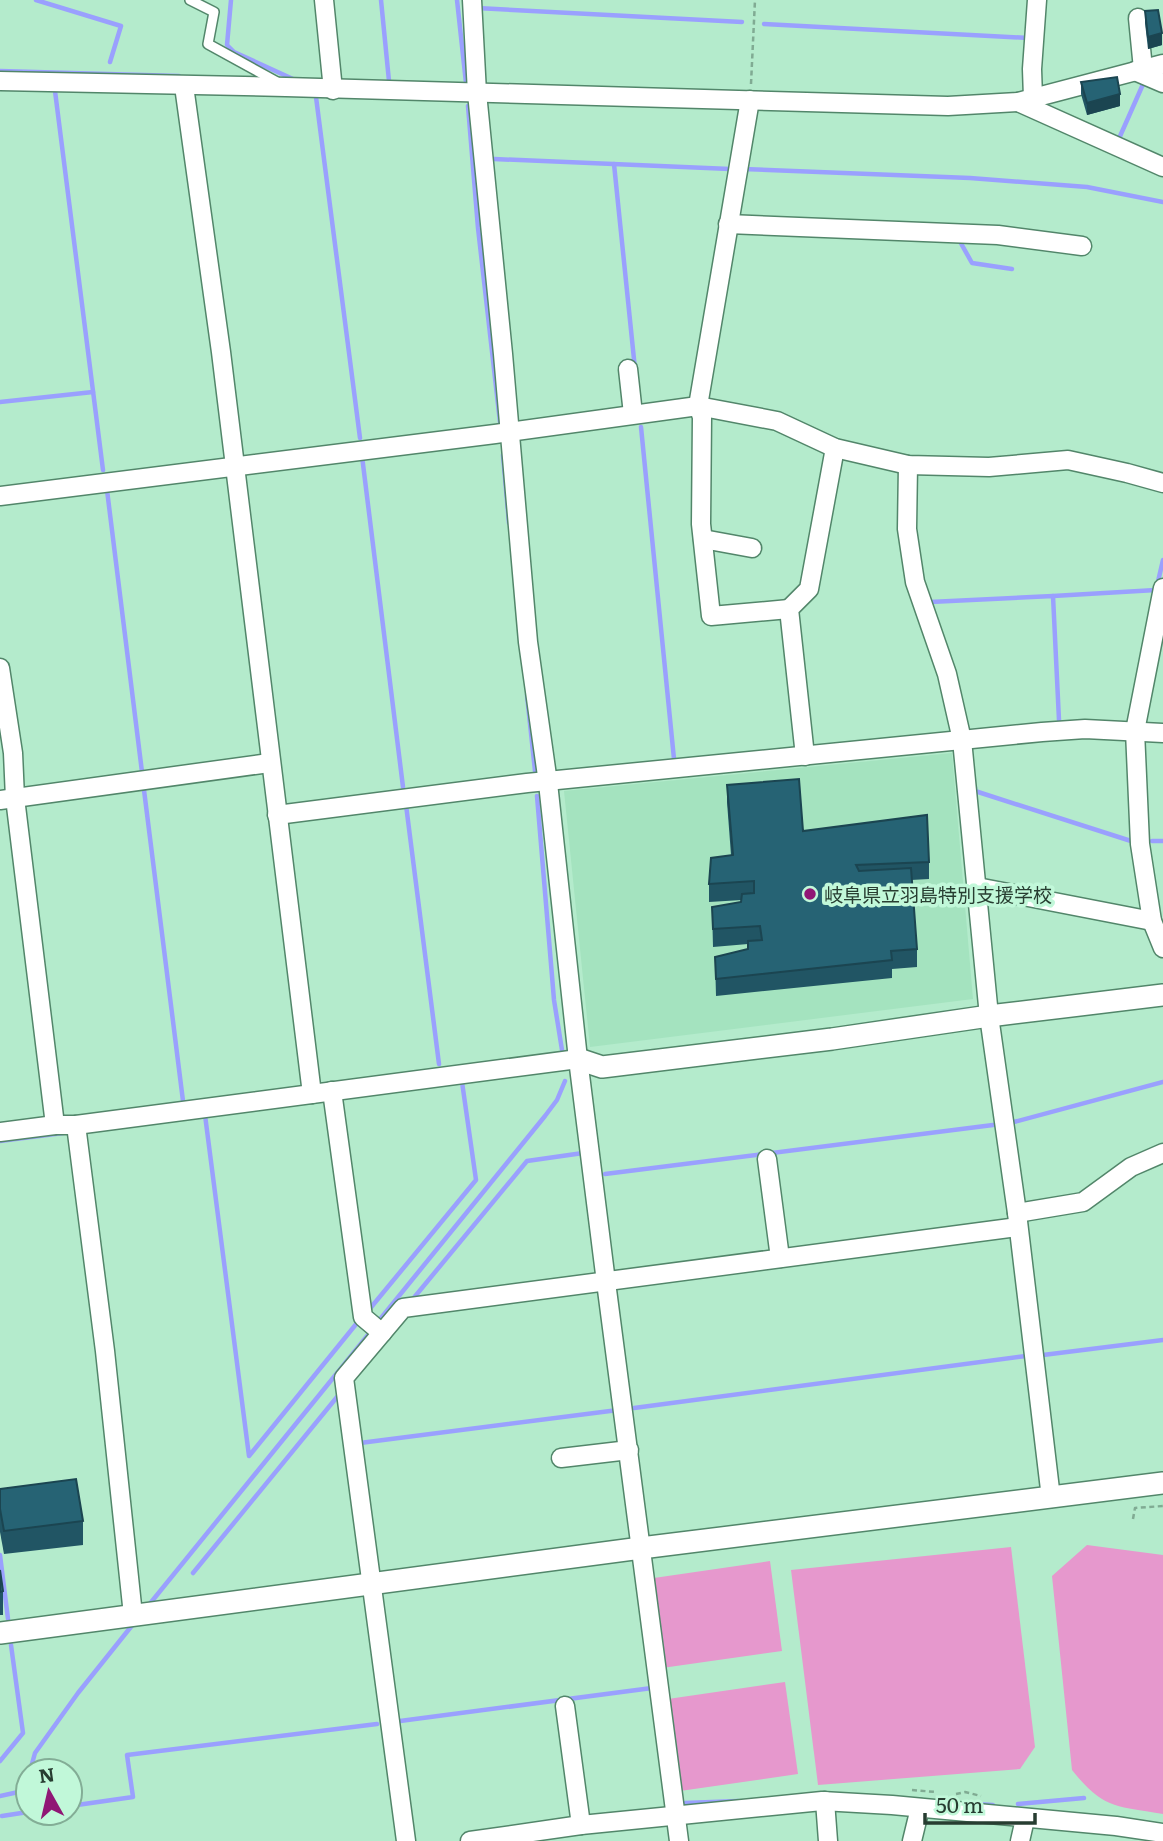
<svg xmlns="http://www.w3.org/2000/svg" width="1163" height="1841" font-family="Literata,'Noto Sans JP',serif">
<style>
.built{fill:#a4e3bf}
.park{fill:#e698cd}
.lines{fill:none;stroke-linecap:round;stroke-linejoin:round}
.stream{stroke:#9aa0fe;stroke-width:4.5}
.service-casing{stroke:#52866a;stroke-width:12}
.minor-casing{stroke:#52866a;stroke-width:21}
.tertiary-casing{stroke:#52866a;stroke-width:24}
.path{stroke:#80ab93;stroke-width:2.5;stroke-dasharray:5 3.5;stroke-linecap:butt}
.service{stroke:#fff;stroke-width:9}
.minor{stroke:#fff;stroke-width:18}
.tertiary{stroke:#fff;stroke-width:21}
.wall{fill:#215564}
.shaded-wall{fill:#1b4551}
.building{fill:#266374;stroke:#1b4551;stroke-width:2}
.poi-dot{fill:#901775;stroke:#c1f8d9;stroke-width:2.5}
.labels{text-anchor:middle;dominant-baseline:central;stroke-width:7;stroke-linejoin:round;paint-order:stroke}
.poi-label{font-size:19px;fill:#273d31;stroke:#c1f8d9;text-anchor:start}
</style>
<rect width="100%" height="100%" fill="#b4ebcc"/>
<polygon class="built" points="952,753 973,999 590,1047 564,791"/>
<g class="park">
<path d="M1087 1545 1163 1555V1814C1116 1806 1103 1809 1072 1770L1052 1576Z"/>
<polygon points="1011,1547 1035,1747 1020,1769 818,1785 791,1570"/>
<polygon points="770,1561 782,1651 662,1668 647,1579"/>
<polygon points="785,1682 798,1774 680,1791 668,1699"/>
</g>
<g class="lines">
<g class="stream">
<polyline points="36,0 121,26 110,62"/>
<polyline points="231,0 227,45 234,52 293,79"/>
<polyline points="381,0 389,81"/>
<polyline points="457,0 466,83"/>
<polyline points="477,8 742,22"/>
<polyline points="764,24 1028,38 1028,36"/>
<polyline points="0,71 179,76"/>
<polyline points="55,91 103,470"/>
<polyline points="316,97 360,438"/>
<polyline points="468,106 478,228 500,422"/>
<polyline points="1117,143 1144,82"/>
<polyline points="494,159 730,169"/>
<polyline points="614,164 635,369"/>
<polyline points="743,169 970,178 1087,187 1163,202"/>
<polyline points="958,238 972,263 1012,269"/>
<polyline points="0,402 93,392"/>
<polyline points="641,427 674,759"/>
<polyline points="503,455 509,523"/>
<polyline points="362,456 403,787"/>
<polyline points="107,490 142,772"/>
<polyline points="1053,596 1156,590 1163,560"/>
<polyline points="930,602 1053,596 1059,720"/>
<polyline points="527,695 535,771"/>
<polyline points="975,787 975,791 1131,841"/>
<polyline points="144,790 183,1101"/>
<polyline points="537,796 554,1000 562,1050"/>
<polyline points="406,805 439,1064"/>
<polyline points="1152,841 1163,841"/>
<polyline points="205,1115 249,1456 357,1323"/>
<polyline points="1014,1122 1163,1082"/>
<polyline points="0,1141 63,1133"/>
<polyline points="605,1174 993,1125"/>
<polyline points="412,1300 527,1161 583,1153"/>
<polyline points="368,1311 476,1180 462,1082"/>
<polyline points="377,1323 545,1116 557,1100 565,1081"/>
<polyline points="1043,1355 1163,1340"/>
<polyline points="634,1408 1026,1356"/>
<polyline points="360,1440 360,1443 618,1410"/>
<polyline points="0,1555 8,1619"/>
<polyline points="193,1573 337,1397"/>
<polyline points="148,1606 372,1330"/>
<polyline points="400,1721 652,1688"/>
<polyline points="0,1761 23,1733 11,1645"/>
<polyline points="30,1771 35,1753 78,1693 134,1623"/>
<polyline points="0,1796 23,1791 28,1776"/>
<polyline points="685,1803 738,1801"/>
<polyline points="976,1804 993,1805"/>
<polyline points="1018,1804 1084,1798"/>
<polyline points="70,1806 133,1797 127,1755 377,1724"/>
<polyline points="2,1816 28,1812"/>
</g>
<defs>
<polyline id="service" points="190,0 214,12 208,44 277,82"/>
<g id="minor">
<polyline points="324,0 333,90"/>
<polyline points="472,0 477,93 503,354 528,642 548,783 578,1059 606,1282 679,1841"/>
<polyline points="1138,18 1143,69"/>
<polyline points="1135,71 1163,83"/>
<polyline points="0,81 286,87 948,106 1018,102 1163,64"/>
<polyline points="184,86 221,352 312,1094"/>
<polyline points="1033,98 1032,69 1037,0"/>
<polyline points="750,100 698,406 702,417 701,524 711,616 789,609"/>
<polyline points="1018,102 1163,167"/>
<polyline points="728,224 998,235 1082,246"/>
<polyline points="628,369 633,414"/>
<polyline points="908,465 907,529 915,582 947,674 962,740 989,1016 1017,1213 1051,1498"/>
<polyline points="0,496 495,434 698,406 777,421 835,448 908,465 989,467 1068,460 1127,473 1163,483"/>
<polyline points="703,539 752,548"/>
<polyline points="1163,588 1135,731 1140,844 1152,921 1163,948"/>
<polyline points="0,668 13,753 15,798 55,1125"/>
<polyline points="805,756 789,609 809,589 835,448"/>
<polyline points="0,800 269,763"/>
<polyline points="277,815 527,783 1042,732 1085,729 1163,733"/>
<polyline points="977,887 1152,921"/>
<polyline points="332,1091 363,1317 382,1333"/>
<polyline points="76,1125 105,1351 133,1615"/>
<polyline points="0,1132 55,1125 76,1125 578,1059"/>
<polyline points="767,1159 780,1258"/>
<polyline points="1017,1213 1083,1202 1131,1167 1163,1153"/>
<polyline points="561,1458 629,1450"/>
<polyline points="565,1706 581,1825"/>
<polyline points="825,1801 828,1841"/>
<polyline points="406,1841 344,1378 403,1308 1018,1227"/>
<polyline points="470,1841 581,1825 822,1801 892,1805 1116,1826 1163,1833"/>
<polyline points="912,1841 920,1808"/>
<polyline points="1020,1841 1025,1819"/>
</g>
<g id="tertiary">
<polyline points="578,1059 602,1067 832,1039 989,1016 1163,995"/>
<polyline points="0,1633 641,1548 1163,1483"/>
</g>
</defs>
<use href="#service" class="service-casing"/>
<use href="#minor" class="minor-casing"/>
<use href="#tertiary" class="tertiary-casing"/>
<g class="path">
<polyline points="751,84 755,0"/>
<polyline points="1133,1519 1135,1508 1163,1506"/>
<polyline points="912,1790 936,1792"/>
<polyline points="956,1794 965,1792 981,1796"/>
</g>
<use href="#service" class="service"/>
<use href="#minor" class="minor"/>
<use href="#tertiary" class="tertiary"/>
</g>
<g class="wall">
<polygon points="1145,11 1162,45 1148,49 1145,23"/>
<polygon points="1081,82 1120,106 1087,115 1081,94"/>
<polygon points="727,785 803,831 929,862 929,879 911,880 917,949 917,967 892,969 892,978 716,996 715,957 748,949 748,944 713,947 712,907 741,902 742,900 709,902 709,884 731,855 727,802"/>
<polygon points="0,1489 83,1521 83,1545 4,1554 0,1532"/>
<polygon points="0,1570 3,1591 3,1615 0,1615"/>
</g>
<g class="shaded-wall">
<polygon points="1162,33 1162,45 1148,49 1148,37"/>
<polygon points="1120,94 1120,106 1087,115 1087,103"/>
</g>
<g class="building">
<polygon points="1158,10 1162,33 1148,37 1145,11"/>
<polygon points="1117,77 1120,94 1087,103 1081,82"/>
<polygon points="799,779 803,831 927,815 929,862 856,865 859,871 911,868 917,949 891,951 892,960 716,979 715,957 748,949 748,941 762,940 760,926 713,929 712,907 741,902 742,894 754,893 754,881 709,884 711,858 733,855 727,785"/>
<polygon points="76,1479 83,1521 4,1531 0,1509 0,1489"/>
<polygon points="0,1570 3,1591 0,1592"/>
</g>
<circle class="poi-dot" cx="810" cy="894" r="7"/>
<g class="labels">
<g class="poi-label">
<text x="824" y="894">岐阜県立羽島特別支援学校</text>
</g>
</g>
<g transform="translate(49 1792) rotate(352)"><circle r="33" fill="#c1f8d9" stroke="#83ad96" stroke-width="2"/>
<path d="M0-5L12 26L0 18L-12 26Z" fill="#901775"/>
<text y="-10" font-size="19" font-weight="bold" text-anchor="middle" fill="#273d31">N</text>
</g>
<path d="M925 1813v10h110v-10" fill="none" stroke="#273d31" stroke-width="3.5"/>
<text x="936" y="1813" font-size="21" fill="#273d31" stroke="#c1f8d9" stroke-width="5" paint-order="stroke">50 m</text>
</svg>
